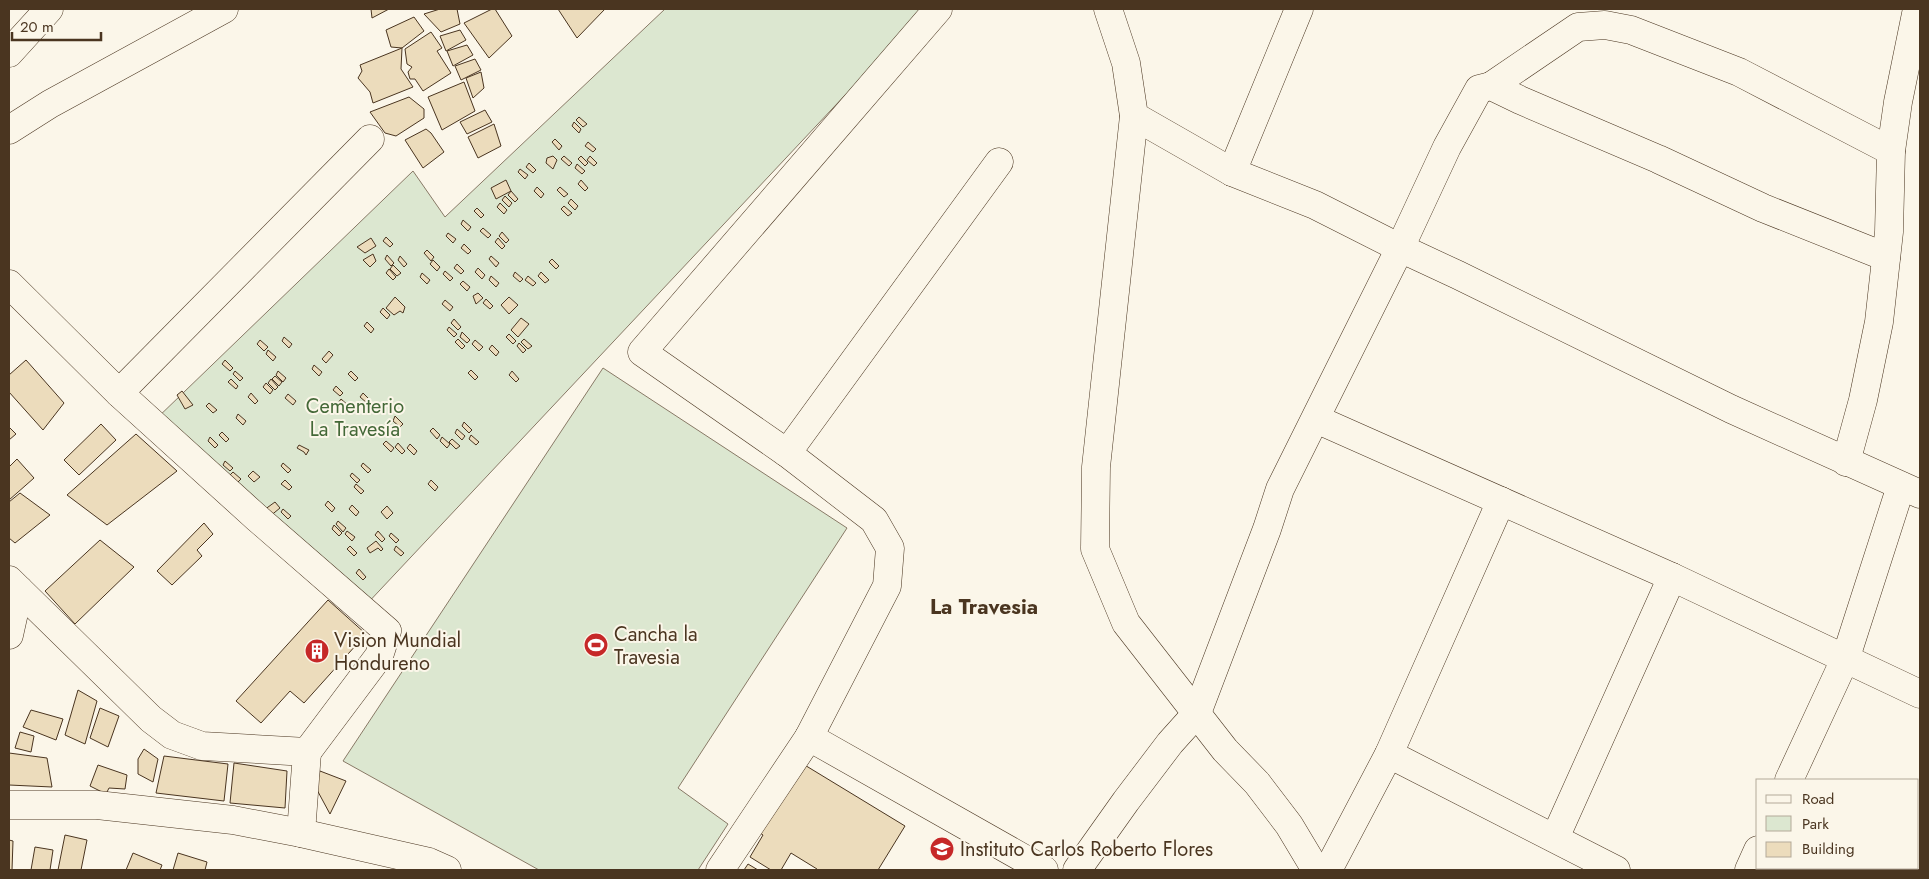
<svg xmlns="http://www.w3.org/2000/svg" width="1929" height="879" font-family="Jost,sans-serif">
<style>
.green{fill:#dce7d0;stroke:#887966}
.building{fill:#ecdcbc;stroke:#4a3520}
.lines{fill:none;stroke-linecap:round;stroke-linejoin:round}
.minor-casing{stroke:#4a3520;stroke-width:29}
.minor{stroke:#fbf6e9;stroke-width:28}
.labels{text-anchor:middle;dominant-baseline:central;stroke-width:4;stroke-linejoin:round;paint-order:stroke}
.park-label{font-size:20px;fill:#436837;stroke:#fbf6e9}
.poi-label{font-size:20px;fill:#4a3520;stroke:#fbf6e9;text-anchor:start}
.neighbourhood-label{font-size:21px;font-weight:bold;fill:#4a3520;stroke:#fbf6e9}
</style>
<rect width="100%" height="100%" fill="#fbf6e9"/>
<g class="green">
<polygon points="665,9 926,9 364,607 154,421 413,171 445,217"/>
<polygon points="603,368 847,528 678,788 728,824 698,870 539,870 343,761"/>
</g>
<g class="building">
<polygon points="371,9 389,9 372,18"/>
<polygon points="440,9 457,9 460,24 441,32 424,14"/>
<polygon points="492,9 495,9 512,36 489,58 464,23"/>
<polygon points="558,9 605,9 577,38"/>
<polygon points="414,17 424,31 402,48 391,47 386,30"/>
<polygon points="460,30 466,40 446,51 440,36"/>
<polygon points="431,32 442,48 437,51 451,73 423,91 415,79 410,79 408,72 412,67 407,64 405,49"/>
<polygon points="467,45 473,55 453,66 447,51"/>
<polygon points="402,48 401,69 413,87 373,103 370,92 358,78 362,71 360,65"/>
<polygon points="475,59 481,70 461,80 455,66"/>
<polygon points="481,72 484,88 473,98 466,78"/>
<polygon points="464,82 475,111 442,130 428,97"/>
<polygon points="409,97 424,109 424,118 396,136 385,133 370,112"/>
<polygon points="485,110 492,122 467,134 460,122"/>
<polygon points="579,117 587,124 583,127 576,120"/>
<polygon points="574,122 581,129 579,133 572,126"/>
<polygon points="494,124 501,146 478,158 468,137"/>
<polygon points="426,129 431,133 444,152 423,168 405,140"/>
<polygon points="555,139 562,146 559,150 552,142"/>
<polygon points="588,142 596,149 593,152 585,146"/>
<polygon points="553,156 557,160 553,169 546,163 547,158"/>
<polygon points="564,156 572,163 569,166 561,159"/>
<polygon points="581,156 588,163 585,166 578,159"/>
<polygon points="590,156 597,163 594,166 587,160"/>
<polygon points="529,163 536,170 533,173 526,167"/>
<polygon points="577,164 585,171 582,174 575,168"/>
<polygon points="520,169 528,175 525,179 518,172"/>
<polygon points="506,180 511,191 496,199 491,188"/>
<polygon points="581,180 588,188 585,191 578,184"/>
<polygon points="537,187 544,194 541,198 534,191"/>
<polygon points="560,187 568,194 564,197 557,190"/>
<polygon points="511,191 518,199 515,202 508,195"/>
<polygon points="505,196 512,203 509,207 502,200"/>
<polygon points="571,199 578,206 575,210 568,203"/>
<polygon points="500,203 507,210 504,214 497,207"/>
<polygon points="564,206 572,213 568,216 561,209"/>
<polygon points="477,208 484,215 481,218 474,211"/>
<polygon points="463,220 471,227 468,231 461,224"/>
<polygon points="483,228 491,235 488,238 480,231"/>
<polygon points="502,232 509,240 506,243 499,236"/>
<polygon points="448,233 456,239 453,243 446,236"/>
<polygon points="386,237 393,244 390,247 383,241"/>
<polygon points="371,238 376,246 365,253 357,247"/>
<polygon points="498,238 505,246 502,249 495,242"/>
<polygon points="464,244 471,251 468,254 461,248"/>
<polygon points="427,250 434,257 431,261 424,253"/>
<polygon points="373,254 376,261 370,267 363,260"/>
<polygon points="387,255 394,263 391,266 385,259"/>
<polygon points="400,256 407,264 404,267 398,260"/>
<polygon points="491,256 499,263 496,267 489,259"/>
<polygon points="552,259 559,266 556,269 549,262"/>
<polygon points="433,260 440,267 437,271 430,264"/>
<polygon points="457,264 464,271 461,274 454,268"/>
<polygon points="393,265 401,273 397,276 390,269"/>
<polygon points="478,268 485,275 482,279 475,272"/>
<polygon points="389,269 396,277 393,280 386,273"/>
<polygon points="445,271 453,278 450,281 443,274"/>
<polygon points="515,272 523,279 520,282 513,276"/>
<polygon points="541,272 549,280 545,283 538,276"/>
<polygon points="422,273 430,280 427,284 420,277"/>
<polygon points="491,276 499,283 496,287 489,280"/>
<polygon points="528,276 536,283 533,286 525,280"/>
<polygon points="463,281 470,287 467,291 460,284"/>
<polygon points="478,293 483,298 476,304 473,296"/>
<polygon points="395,297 405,307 403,313 400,311 394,315 386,308"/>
<polygon points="509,297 518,305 509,314 501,305"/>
<polygon points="486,299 493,306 490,309 483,303"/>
<polygon points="445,300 453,307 450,311 442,304"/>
<polygon points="383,308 390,315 387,319 380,312"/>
<polygon points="521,318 529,324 518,337 511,330"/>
<polygon points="454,319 461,327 458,330 451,323"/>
<polygon points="367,322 374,329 371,333 364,326"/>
<polygon points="449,327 457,334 454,337 447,330"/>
<polygon points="462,332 470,340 467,343 460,337"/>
<polygon points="509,334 516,341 513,344 506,337"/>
<polygon points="284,337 292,344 289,348 282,341"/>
<polygon points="458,339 465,346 462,349 455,342"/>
<polygon points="524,339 532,346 528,349 521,342"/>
<polygon points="260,340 268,347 264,351 257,344"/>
<polygon points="475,340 483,347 479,351 472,344"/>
<polygon points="519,343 526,350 523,353 517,346"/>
<polygon points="492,345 499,352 496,356 489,349"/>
<polygon points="268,350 276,357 273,361 266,354"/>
<polygon points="329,351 333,355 326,363 322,359"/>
<polygon points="26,360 64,403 43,430 9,392 9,375"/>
<polygon points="225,360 233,368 230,371 222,364"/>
<polygon points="314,365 322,372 319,376 312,369"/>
<polygon points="471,370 478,377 475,380 468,373"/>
<polygon points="235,371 243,378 240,381 233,374"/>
<polygon points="278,371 286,378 283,382 276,375"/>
<polygon points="351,371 358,378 355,381 348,374"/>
<polygon points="512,371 519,379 516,382 509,375"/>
<polygon points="275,376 282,382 279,386 272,379"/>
<polygon points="231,379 238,386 236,389 228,382"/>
<polygon points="271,379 278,387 275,390 268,383"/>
<polygon points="266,383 273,390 270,394 263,387"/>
<polygon points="336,386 343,393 340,396 333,390"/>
<polygon points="182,391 193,405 185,409 177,395"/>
<polygon points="251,393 258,401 255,404 248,397"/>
<polygon points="363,393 370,400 367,403 360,397"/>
<polygon points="288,394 296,401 293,405 285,398"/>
<polygon points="341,399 349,406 345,409 338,403"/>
<polygon points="209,403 217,410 213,413 206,406"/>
<polygon points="238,414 246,421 243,425 236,418"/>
<polygon points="395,416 403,424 400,427 393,421"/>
<polygon points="464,422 472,430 469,433 462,426"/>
<polygon points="101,424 116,440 79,475 64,460"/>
<polygon points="9,427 16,434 9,440"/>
<polygon points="433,428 440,435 437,439 430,431"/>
<polygon points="457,429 465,436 462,440 455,433"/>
<polygon points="222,432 229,439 226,442 219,435"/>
<polygon points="136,434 177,471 107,525 67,495"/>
<polygon points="471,435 479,442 476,445 469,439"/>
<polygon points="210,437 218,445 215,448 208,441"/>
<polygon points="442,437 450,444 447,448 440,441"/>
<polygon points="452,439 460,446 456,449 449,442"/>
<polygon points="386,441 394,448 391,452 383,444"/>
<polygon points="398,443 405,451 402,454 395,447"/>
<polygon points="410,444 417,451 414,455 407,448"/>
<polygon points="299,445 309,450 306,455 304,452 297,448"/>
<polygon points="17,459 34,478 9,500 9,467"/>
<polygon points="225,461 233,468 230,471 223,465"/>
<polygon points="283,463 291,470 288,473 281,466"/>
<polygon points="363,463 371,470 368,473 361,466"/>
<polygon points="253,471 260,477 254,482 248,476"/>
<polygon points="233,472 241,479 238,482 230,475"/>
<polygon points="352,473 360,480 357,483 350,476"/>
<polygon points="285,480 292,487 289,490 281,484"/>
<polygon points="431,480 438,487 435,491 428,484"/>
<polygon points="356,484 364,491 361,494 354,487"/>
<polygon points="20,493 50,515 15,543 9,538 9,502"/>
<polygon points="328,501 335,508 332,512 325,505"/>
<polygon points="275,502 280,508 269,517 264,510"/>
<polygon points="352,505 359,512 356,516 349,509"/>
<polygon points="387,506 393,513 387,519 381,512"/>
<polygon points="283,509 291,516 288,519 281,512"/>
<polygon points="338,521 346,528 343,532 336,524"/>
<polygon points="204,523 213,534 197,550 202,556 172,585 157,571"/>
<polygon points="334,525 342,533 339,536 332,529"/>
<polygon points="347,531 355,537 352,541 345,534"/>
<polygon points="378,531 385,539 382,542 375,535"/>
<polygon points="391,533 399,540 396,543 389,536"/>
<polygon points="100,540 134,567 75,624 45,591"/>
<polygon points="376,541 383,549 381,551 378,548 370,553 367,548"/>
<polygon points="350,546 357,553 354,556 347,549"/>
<polygon points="396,546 404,553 401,556 394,550"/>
<polygon points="359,569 366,577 363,580 356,573"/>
<polygon points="328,600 366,634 304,703 290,691 261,723 236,701"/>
<polygon points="78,690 97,701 85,744 65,735"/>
<polygon points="100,708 119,716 108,747 90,738"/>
<polygon points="31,710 63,719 56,740 23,727"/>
<polygon points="20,732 34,736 31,752 15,748"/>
<polygon points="144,749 158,759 153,782 138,774 138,759"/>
<polygon points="9,753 47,758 52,787 9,785"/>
<polygon points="164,756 228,764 224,801 156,793"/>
<polygon points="234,763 287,771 285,808 230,803"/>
<polygon points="803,764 905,826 878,870 816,870 817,869 791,853 781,870 771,870 750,857 763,835 760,833"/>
<polygon points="98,765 127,775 125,789 109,788 106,794 90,786"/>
<polygon points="320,771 346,781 330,814 316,788"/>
<polygon points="65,835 87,840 81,870 58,870"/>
<polygon points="9,840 13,841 12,870 9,870"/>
<polygon points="35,847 53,850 50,870 31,870"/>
<polygon points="133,853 162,865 160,870 126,870"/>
<polygon points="178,853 207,862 205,870 173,870"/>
<polygon points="748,864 758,870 744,870"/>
</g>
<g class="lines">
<defs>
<g id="minor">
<polyline points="1108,9 1126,63 1134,116 1232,172 1315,205 1400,248 1458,275 1731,409 1920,494"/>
<polyline points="9,53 49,9"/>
<polyline points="1491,86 1578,27 1605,25 1631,30 1739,72 1891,151"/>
<polyline points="1134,116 1096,467 1095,549 1126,623 1225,750 1257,783 1289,825 1316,870"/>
<polyline points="9,130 50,104 224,9"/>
<polyline points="1232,172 1299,9"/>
<polyline points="9,284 119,393 257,518 387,631 379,656 307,752"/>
<polyline points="119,393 370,139"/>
<polyline points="1316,419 1672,577 1920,694"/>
<polyline points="787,453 999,162"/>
<polyline points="1846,462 1863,400 1879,322 1889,232 1891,151 1898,102 1917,9"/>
<polyline points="9,580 151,719 172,735 202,746 307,752 301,833"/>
<polyline points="9,635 19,590"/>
<polyline points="809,737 1044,870"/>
<polyline points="1389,754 1616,870"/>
<polyline points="1789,780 1846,657 1901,486"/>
<polyline points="9,805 97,805 233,820 301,833 429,862 447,870"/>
<polyline points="1555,838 1672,577"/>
<polyline points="720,870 809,737 887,586 890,548 874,520 787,453 642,352 938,9"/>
<polyline points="1077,870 1126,801 1170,743 1197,713 1267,529 1280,489 1400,248 1447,147 1479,89 1491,86 1520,100 1658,159 1763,208 1886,257"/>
<polyline points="1328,870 1389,754 1501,501"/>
<polyline points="1749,870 1758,850"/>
</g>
</defs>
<use href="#minor" class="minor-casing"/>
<use href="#minor" class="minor"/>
</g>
<defs>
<symbol id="stadium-disc" viewBox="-11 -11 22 22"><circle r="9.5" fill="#c62828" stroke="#fbf6e9"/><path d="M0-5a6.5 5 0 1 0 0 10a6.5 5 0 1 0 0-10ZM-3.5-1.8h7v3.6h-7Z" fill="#fff"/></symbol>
<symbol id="building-disc" viewBox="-11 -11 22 22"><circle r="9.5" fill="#c62828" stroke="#fbf6e9"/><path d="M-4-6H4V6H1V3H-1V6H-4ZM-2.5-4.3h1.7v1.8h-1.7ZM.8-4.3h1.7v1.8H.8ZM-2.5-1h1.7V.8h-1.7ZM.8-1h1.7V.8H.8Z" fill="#fff"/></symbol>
<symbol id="school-disc" viewBox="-11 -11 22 22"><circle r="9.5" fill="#c62828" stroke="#fbf6e9"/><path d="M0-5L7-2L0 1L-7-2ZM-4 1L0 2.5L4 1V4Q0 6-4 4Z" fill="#fff"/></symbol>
</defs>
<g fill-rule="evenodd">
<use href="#stadium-disc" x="582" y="631" width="28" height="28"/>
<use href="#building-disc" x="303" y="637" width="28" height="28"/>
<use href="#school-disc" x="928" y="835" width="28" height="28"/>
</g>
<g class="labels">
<g class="park-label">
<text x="355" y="406">Cementerio<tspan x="355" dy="23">La Travesía</tspan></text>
</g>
<g class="poi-label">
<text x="614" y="634">Cancha la<tspan x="614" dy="23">Travesia</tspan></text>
<text x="334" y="640">Vision Mundial<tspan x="334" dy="23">Hondureno</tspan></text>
<text x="960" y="849">Instituto Carlos Roberto Flores</text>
</g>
<g class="neighbourhood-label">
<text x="984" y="607">La Travesia</text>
</g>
</g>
<rect width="1929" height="879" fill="none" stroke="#4a3520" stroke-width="20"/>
<rect x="1756" y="779" width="162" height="90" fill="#fbf6e9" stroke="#b4a999"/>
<rect x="1766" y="795" width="25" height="8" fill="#fbf6e9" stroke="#b4a999"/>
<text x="1802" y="804" font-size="15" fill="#4a3520">Road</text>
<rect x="1766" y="816" width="25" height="15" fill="#dce7d0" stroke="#b4a999"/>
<text x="1802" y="829" font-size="15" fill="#4a3520">Park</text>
<rect x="1766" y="842" width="25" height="15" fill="#ecdcbc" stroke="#b4a999"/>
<text x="1802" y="854" font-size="15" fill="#4a3520">Building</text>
<path d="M12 32v8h89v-8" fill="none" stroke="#4a3520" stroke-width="2.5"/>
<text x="20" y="32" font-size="15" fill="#4a3520" stroke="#fbf6e9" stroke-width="4" paint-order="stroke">20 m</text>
</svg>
